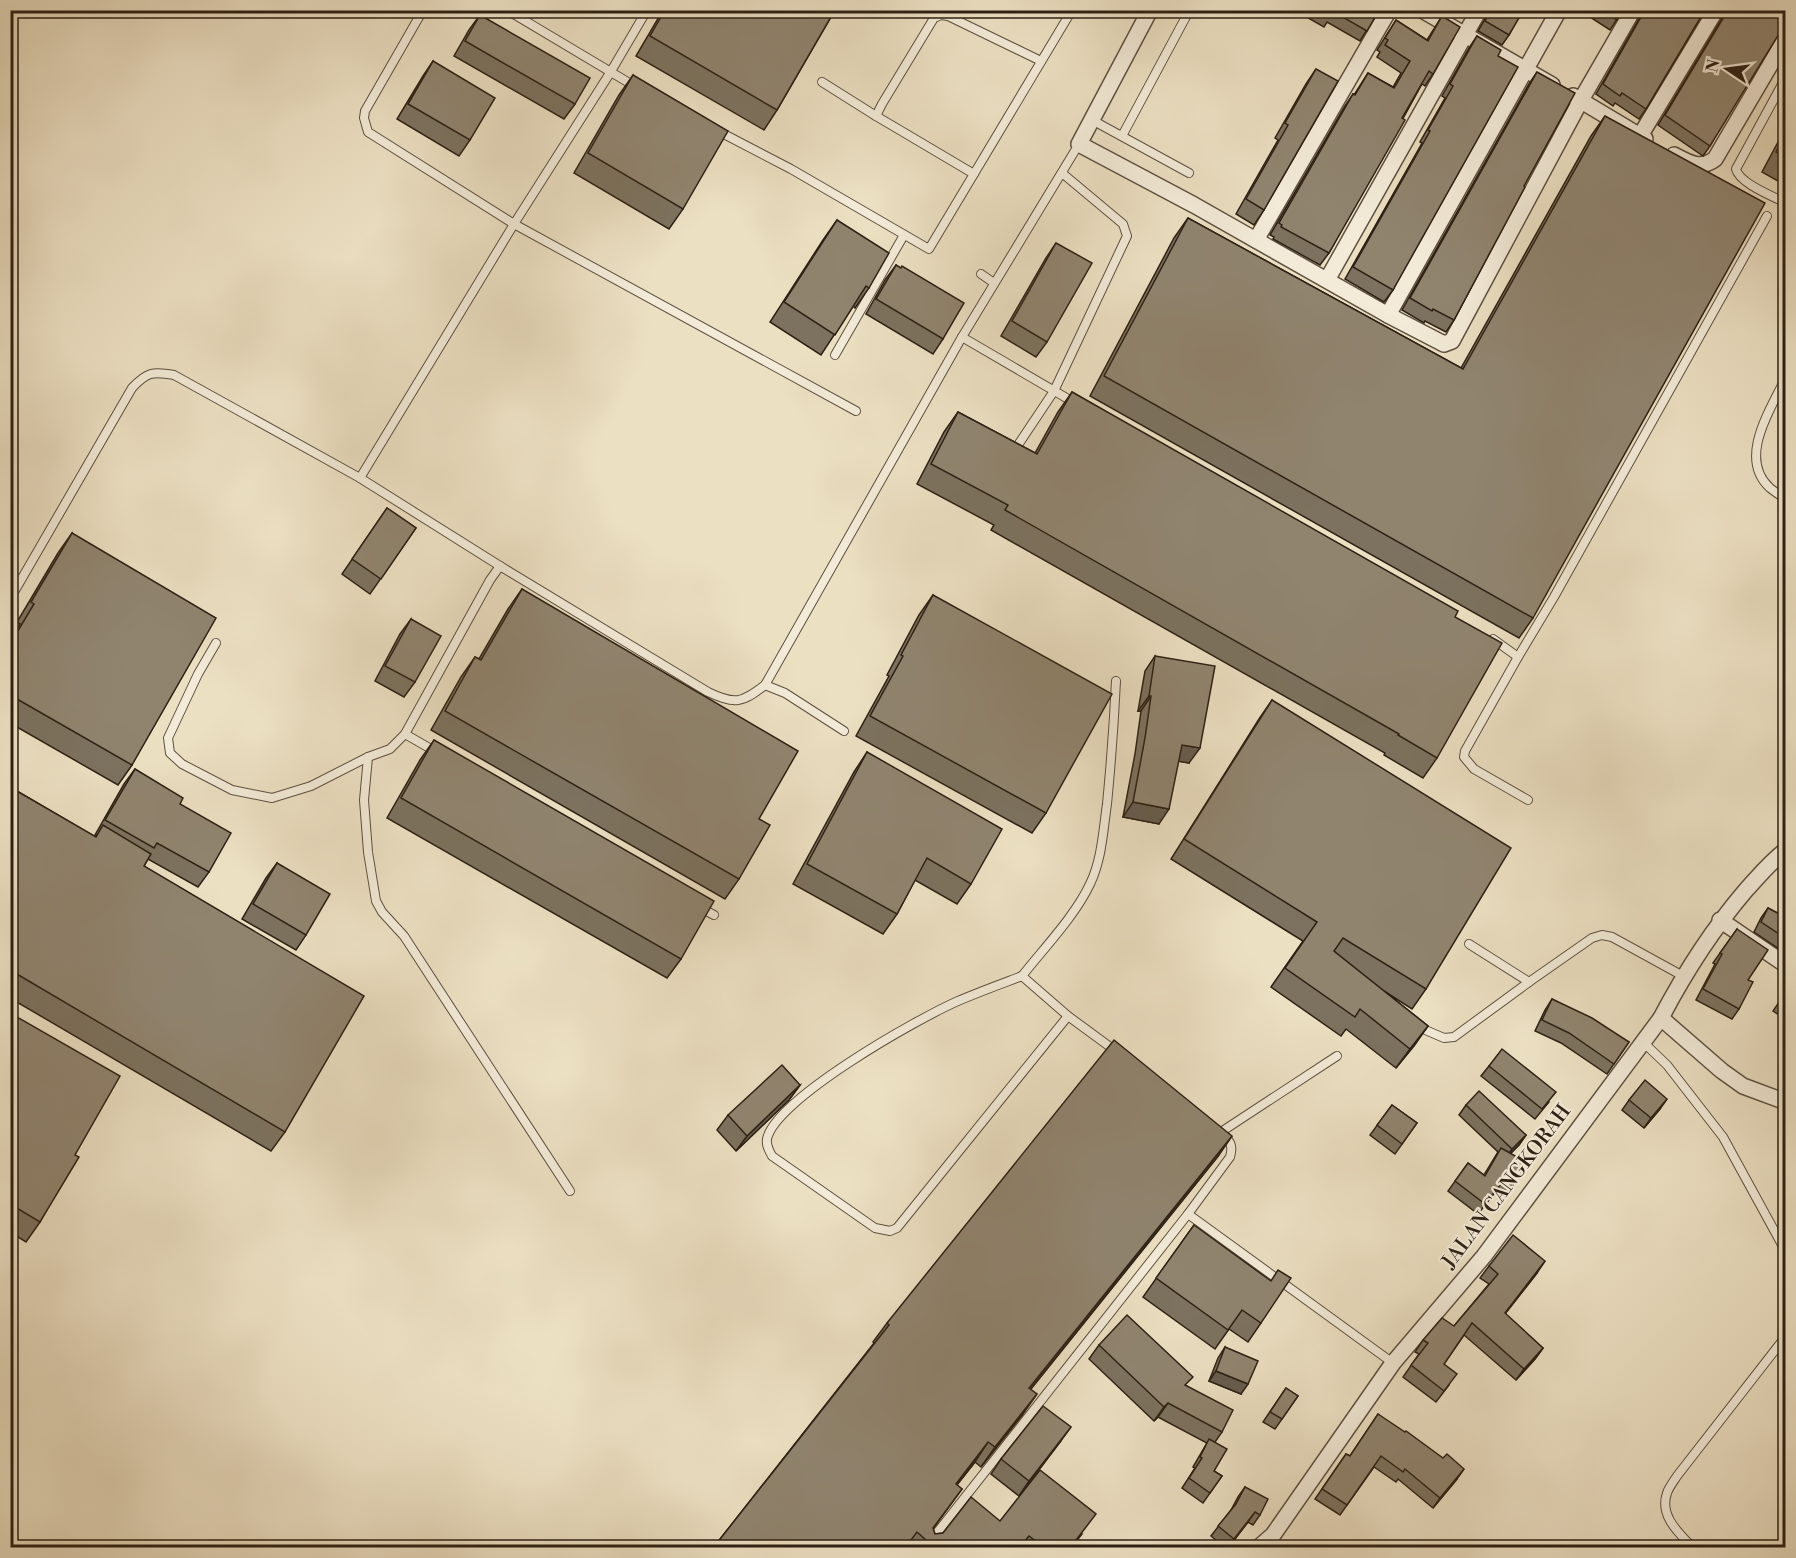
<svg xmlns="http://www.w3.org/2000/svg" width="1796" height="1558" font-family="'Libre Bodoni',serif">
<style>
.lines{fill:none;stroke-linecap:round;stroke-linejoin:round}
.lane-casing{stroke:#5d5040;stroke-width:10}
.street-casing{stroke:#5d5040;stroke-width:18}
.lane{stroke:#f3ebd8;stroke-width:8}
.street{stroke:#f3ebd8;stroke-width:15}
.wall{fill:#7c725f;stroke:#2d2014;stroke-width:1.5}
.shaded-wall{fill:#655c4e;stroke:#2d2014;stroke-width:1.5}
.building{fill:#90846f;stroke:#2d2014;stroke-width:1.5}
.labels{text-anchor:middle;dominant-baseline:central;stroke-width:4.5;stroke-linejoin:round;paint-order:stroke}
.street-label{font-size:20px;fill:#2d2014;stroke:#f3ebd8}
</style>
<rect width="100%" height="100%" fill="#ece0c3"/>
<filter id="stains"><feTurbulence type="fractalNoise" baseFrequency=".00333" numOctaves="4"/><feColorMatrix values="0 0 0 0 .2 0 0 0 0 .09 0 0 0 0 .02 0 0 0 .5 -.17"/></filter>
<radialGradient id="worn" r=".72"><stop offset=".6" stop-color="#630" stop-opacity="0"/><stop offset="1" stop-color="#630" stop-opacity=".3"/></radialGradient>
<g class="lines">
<defs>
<g id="lane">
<polyline points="423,10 365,111 364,118 368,132 514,224 856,411"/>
<polyline points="507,10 636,87"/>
<path d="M1786 77 1736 169C1739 183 1772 196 1786 203"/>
<polyline points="822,82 876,116"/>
<polyline points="1092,120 1189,173"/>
<polyline points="718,131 791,169 929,249 1072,10"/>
<polyline points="1122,136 1189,11"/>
<polyline points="974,174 876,116 882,104 934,18 941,15 948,16 1041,61"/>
<polyline points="981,274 994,283"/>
<polyline points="962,337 1075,403"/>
<polyline points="835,355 904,235"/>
<path d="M1786 377C1771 409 1737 458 1770 488 1775 492 1781 496 1786 499"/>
<polyline points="1014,451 1054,391 1127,236 1123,224 1062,173"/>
<polyline points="360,478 514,224 610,73 647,10"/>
<path d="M10 599 132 388C147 372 153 371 174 375L360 478 500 566 708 692C735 705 742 703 765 685L962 337 1079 144"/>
<polyline points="1493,639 1518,657 1554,597 1767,216"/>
<polyline points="216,643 198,674 168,738 170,753 182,764 232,790 272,798 311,786 368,757 390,749 405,734 490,580 500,566"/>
<polyline points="1518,657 1465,751 1464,757 1474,769 1528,800"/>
<path d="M1116 681C1114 722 1111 763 1107 804 1103 831 1102 859 1090 884 1075 916 1044 948 1022 976L1068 1016 1117 1052"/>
<polyline points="765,685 785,693 844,731"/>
<polyline points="405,734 438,753"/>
<polyline points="368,757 364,800 368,852 376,901 382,912 404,936 570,1191"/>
<polyline points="701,908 714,915"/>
<polyline points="1469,944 1529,982 1592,938 1602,935 1612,937 1683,976"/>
<path d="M1022 976C1001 984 979 992 958 1001 919 1018 775 1099 767 1139 766 1146 769 1150 772 1156L875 1228 890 1231 897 1228 1068 1016"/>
<polyline points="1416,1026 1444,1038 1454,1037 1529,982"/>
<polyline points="1642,1041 1667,1065 1723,1137 1786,1252"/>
<polyline points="1221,1132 1337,1056"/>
<path d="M1224 1135C1231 1142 1233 1147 1230 1157L1188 1214 1393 1363"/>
<polyline points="925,1548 1188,1214"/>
<path d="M1693 1548C1679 1533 1659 1516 1667 1493 1669 1487 1674 1481 1677 1476L1786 1336"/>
</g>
<g id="street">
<polyline points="1150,10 1079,144 1194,205 1388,315 1444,344 1452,341 1581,100 1633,10"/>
<polyline points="1422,10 1552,85"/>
<polyline points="1573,96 1645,139"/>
<polyline points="1640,136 1716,10"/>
<path d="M1674 155C1689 163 1700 170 1715 159L1786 38"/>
<polyline points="1256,240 1389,10"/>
<polyline points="1327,280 1479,10"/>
<polyline points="1388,315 1559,10"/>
<polyline points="1720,920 1786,965"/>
<polyline points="1661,1018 1722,1071 1743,1086 1786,1102"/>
<path d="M1258 1548 1273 1535 1393 1363 1484 1256 1661 1018C1685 972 1712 930 1746 890 1759 876 1770 862 1786 850"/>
</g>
</defs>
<use href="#lane" class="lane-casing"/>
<use href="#street" class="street-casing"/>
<use href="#lane" class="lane"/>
<use href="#street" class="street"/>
</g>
<g class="wall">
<polygon points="663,10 835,10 777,110 764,130 636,56"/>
<polygon points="1009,10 1018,10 1016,14"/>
<polygon points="1306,10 1379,10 1360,41 1327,22 1324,27 1303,15"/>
<polygon points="1488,10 1522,10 1509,35 1502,45 1478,31 1488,14"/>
<polygon points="1586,10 1623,10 1610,30 1590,17 1592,14"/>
<polygon points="1642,10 1705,10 1646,109 1639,119 1615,103 1613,106 1596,94 1641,15"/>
<polygon points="1725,10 1785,10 1710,146 1703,156 1658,125 1724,15"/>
<polygon points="480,15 575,104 564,119 454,56 469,30"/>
<polygon points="1442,16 1433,74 1425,86 1422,84 1329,253 1320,265 1273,239 1274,237 1270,235 1345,106 1353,94 1354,95 1368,73 1393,87 1401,73 1377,57 1380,52 1377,50 1396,20 1427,40"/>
<polygon points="1477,36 1498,56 1393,290 1384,302 1345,279 1422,143 1420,142 1445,98 1442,96 1469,48"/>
<polygon points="433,61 470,140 459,156 397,119 423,76"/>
<polygon points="1316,69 1264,210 1254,225 1236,214 1278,140 1275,138 1306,84"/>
<polygon points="1537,72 1524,186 1454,320 1446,332 1425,321 1424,323 1402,310 1529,84"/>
<polygon points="633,75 683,209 669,229 574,173 619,95"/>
<polygon points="1605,116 1533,618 1519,638 1090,396 1174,238 1188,218 1461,368 1591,136"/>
<polygon points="1785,129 1785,185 1762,172"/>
<polygon points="837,220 869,288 855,308 853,306 821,355 770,322 823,240"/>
<polygon points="1056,243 1047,342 1036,357 1001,336 1046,258"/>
<polygon points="896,265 943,339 933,354 866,314 885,280"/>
<polygon points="1072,392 1455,617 1437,758 1423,778 1384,755 1385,753 991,530 994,525 917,484 944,432 958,412 1035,453 1058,412"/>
<polygon points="387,508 416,528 370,594 342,574"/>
<polygon points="72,533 132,765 118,785 10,723 10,640 20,624 17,622 58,553"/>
<polygon points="522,589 759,819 739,879 725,899 431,730 461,677 475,657 479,659 508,609"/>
<polygon points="933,595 1046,813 1032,833 856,736 889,676 887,675 919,615"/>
<polygon points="411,619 415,682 404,697 375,681 400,634"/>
<polygon points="1155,656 1189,763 1178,761 1159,824 1123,817 1135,754 1141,711 1138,711 1145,671"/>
<polygon points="1272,700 1426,989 1412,1009 1384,991 1428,1026 1396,1068 1346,1029 1341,1036 1271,987 1303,941 1171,859 1259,719"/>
<polygon points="434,740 681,959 667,978 387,818 420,760"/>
<polygon points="867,752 971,884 957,904 915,880 897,914 883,934 793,884 854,772"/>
<polygon points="135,769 180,804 209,872 198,887 148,859 144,866 285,1132 271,1151 10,998 10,787 95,837 96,835 95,835 124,784"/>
<polygon points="277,863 306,935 296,950 242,919 266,878"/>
<polygon points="1768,908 1785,917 1785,953 1754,932 1761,918"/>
<polygon points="1737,929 1748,980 1739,1009 1732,1019 1696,1000 1715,964 1713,963"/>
<polygon points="1785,993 1785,1019 1773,1011"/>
<polygon points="1552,999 1629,1042 1607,1074 1561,1043 1535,1031 1545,1010"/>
<polygon points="10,1013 75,1155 40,1222 26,1242 10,1232"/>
<polygon points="1489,1066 1549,1102 1535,1119 1481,1076"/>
<polygon points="800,1085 789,1100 736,1151 717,1130 728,1115"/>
<polygon points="1629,1100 1660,1109 1644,1128 1622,1110"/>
<polygon points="1392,1105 1417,1123 1395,1154 1370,1135"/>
<polygon points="1466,1105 1526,1135 1519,1145 1510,1154 1513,1185 1506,1195 1497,1190 1478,1214 1448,1191 1468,1163 1484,1175 1498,1152 1459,1115"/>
<polygon points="1219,1155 1031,1389 1023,1414 981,1467 975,1462 957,1485 962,1489 933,1529 935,1534 943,1533 1000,1521 1082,1534 1071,1548 713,1548 874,1343 873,1342 887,1323"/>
<polygon points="1194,1225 1261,1323 1248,1342 1229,1329 1215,1349 1143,1297"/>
<polygon points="1489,1266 1537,1273 1505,1314 1543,1348 1535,1359 1516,1380 1464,1335 1444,1364 1449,1385 1436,1402 1403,1377 1419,1354 1415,1352 1423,1340 1454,1326 1489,1284 1480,1278"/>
<polygon points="1099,1345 1187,1386 1222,1432 1215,1442 1214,1471 1222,1476 1203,1503 1182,1488 1195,1468 1193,1467 1207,1443 1158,1417 1154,1421 1089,1359"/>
<polygon points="1225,1347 1241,1394 1209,1381 1218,1358"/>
<polygon points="1286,1388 1298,1396 1275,1429 1263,1422"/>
<polygon points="1378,1414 1457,1479 1433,1508 1398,1479 1396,1482 1374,1467 1340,1515 1315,1499 1346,1454 1350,1456"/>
<polygon points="1060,1442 1019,1496 991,1474 1001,1459"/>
<polygon points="1245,1487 1260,1515 1253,1525 1248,1522 1228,1548 1225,1548 1211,1536 1231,1510 1238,1497"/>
</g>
<g class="shaded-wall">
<polygon points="1149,696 1151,696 1141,711 1138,711"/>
<polygon points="1182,745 1200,748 1189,763 1171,760"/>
<polygon points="1133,802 1169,809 1159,824 1123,817"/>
<polygon points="1428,1026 1414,1046 1396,1068 1410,1049"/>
<polygon points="800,1085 789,1100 736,1151 747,1136"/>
<polygon points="1667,1099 1660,1109 1644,1128 1651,1118"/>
<polygon points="1526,1135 1519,1145 1505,1159 1512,1149"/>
<polygon points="1232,1136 1219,1155 1016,1407 1029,1388"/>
<polygon points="1545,1261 1537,1273 1496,1325 1505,1313"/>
<polygon points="1543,1348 1535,1359 1516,1380 1524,1369"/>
<polygon points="1216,1371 1248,1384 1241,1394 1209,1381"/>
<polygon points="1037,1394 1023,1414 981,1467 995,1447"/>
<polygon points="1168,1403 1158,1417 1154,1421 1164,1407"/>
<polygon points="1071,1427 1060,1442 1019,1496 1029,1481"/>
<polygon points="988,1442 975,1462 942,1503 956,1484"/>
<polygon points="1464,1469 1457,1479 1433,1508 1440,1498"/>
<polygon points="1255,1512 1248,1522 1228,1548 1234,1539"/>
</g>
<g class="building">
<polygon points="665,10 835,10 777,110 650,36"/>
<polygon points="1320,10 1379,10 1367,31 1334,12 1331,17"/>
<polygon points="1491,10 1522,10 1523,11 1509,35 1485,21"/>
<polygon points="1602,10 1623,10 1617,20"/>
<polygon points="1645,10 1705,10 1646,109 1622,93 1620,96 1603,84"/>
<polygon points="1728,10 1785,10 1785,24 1710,146 1665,115"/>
<polygon points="480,15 590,78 575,104 465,41"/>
<polygon points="1442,16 1460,27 1433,74 1429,71 1402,118 1405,120 1329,253 1281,227 1282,225 1279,223 1353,94 1355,95 1368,73 1394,88 1410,61 1385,45 1388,40 1385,38 1396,20 1428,41"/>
<polygon points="1477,36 1501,50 1498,56 1518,67 1393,290 1353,267 1430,131 1428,130 1453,86 1450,84"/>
<polygon points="433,61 495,98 470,140 408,104"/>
<polygon points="1316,69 1338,81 1264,210 1246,199 1288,125 1285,123"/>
<polygon points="1537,72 1575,93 1524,186 1525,187 1454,320 1433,309 1432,311 1410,298"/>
<polygon points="633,75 728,131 683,209 588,153"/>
<polygon points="1605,116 1765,203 1533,618 1104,376 1188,218 1463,369"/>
<polygon points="1785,134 1785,158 1776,152"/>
<polygon points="837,220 889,253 869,288 866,286 835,335 784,302"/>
<polygon points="1056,243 1092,263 1047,342 1012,321"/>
<polygon points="896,265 901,268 902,266 964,303 943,339 876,299"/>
<polygon points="1072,392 1458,611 1455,617 1502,643 1437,758 1398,735 1399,734 1005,510 1008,505 931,464 958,412 1037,454"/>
<polygon points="387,508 416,528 381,579 352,559"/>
<polygon points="72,533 216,618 132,765 10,695 10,644 34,604 31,602"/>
<polygon points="522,589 798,751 759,819 770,825 739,879 445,711 475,657 481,660"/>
<polygon points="933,595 1112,694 1046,813 870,716 903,656 901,655"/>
<polygon points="411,619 441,636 415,682 385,666"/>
<polygon points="1155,656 1215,666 1200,748 1182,745 1169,809 1133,802 1145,738 1151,696 1149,696"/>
<polygon points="1272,700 1511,848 1426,989 1343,938 1334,951 1428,1026 1410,1049 1360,1009 1355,1017 1285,968 1317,922 1184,839"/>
<polygon points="434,740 714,901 681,959 401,798"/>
<polygon points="867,752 1002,829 971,884 927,858 897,914 807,864"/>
<polygon points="135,769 183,798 180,804 231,833 209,872 157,843 154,848 105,820"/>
<polygon points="10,787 96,837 103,825 151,854 144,866 364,996 285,1132 10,970"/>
<polygon points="277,863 330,894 306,935 253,904"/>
<polygon points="1768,908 1785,917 1785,938 1761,922"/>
<polygon points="1737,929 1768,950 1748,980 1753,982 1739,1009 1703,989 1722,954 1720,953"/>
<polygon points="1785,993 1785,1004 1780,1001"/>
<polygon points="1552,999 1592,1018 1629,1042 1614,1064 1569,1033 1542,1020"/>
<polygon points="10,1013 120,1076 75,1155 79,1157 40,1222 10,1204"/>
<polygon points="1114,1040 1232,1136 1029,1388 1037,1394 995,1447 988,1442 956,1484 962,1489 933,1528 935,1534 943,1533 971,1497 1000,1521 1040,1470 1096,1514 1070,1548 1045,1548 1029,1536 1019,1548 935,1548 917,1532 905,1548 713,1548 889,1325 887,1323"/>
<polygon points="1502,1049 1556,1092 1542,1109 1489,1066"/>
<polygon points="782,1065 800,1085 747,1136 728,1115"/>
<polygon points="1645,1080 1667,1099 1651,1118 1629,1100"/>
<polygon points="1479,1091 1526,1135 1512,1149 1466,1105"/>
<polygon points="1392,1105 1417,1123 1402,1144 1377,1125"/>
<polygon points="1501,1148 1526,1162 1513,1185 1504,1180 1485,1204 1455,1181 1468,1163 1485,1176"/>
<polygon points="1194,1225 1271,1281 1278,1270 1291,1278 1261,1323 1242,1310 1228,1330 1156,1278"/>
<polygon points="1513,1235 1545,1261 1505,1313 1543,1348 1524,1369 1472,1323 1444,1364 1457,1374 1444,1391 1411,1365 1428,1343 1423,1340 1442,1318 1454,1326 1498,1274 1489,1266"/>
<polygon points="1127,1315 1193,1377 1185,1385 1233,1410 1222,1432 1168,1403 1164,1407 1099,1345"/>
<polygon points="1225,1347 1258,1361 1248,1384 1216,1371"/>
<polygon points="1286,1388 1298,1396 1282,1419 1270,1412"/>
<polygon points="1043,1406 1071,1427 1029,1481 1001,1459"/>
<polygon points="1378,1414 1405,1432 1406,1431 1443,1458 1447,1454 1464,1469 1440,1498 1405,1469 1403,1472 1381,1456 1347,1505 1322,1489 1346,1454 1350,1456"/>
<polygon points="1209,1439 1227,1449 1214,1471 1222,1476 1210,1493 1189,1478 1202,1458 1200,1457"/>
<polygon points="1245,1487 1268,1499 1260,1515 1255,1512 1234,1539 1218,1526 1236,1504"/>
</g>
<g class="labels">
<g class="street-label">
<text transform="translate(1507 1187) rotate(-53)">JALAN CANGKORAH</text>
</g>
</g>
<rect width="1796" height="1558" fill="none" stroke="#ece0c3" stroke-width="36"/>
<rect x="12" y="12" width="1772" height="1534" fill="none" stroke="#2d2014" stroke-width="3"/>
<rect x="18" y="18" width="1760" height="1522" fill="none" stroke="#2d2014" stroke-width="1.5"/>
<g transform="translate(1727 69) rotate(283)" stroke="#f3ebd8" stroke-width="4.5" paint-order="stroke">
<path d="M0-4.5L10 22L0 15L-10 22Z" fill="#2d2014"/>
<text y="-9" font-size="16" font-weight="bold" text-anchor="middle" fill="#2d2014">N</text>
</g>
<rect width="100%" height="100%" filter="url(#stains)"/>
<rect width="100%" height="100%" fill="url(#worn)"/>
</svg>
